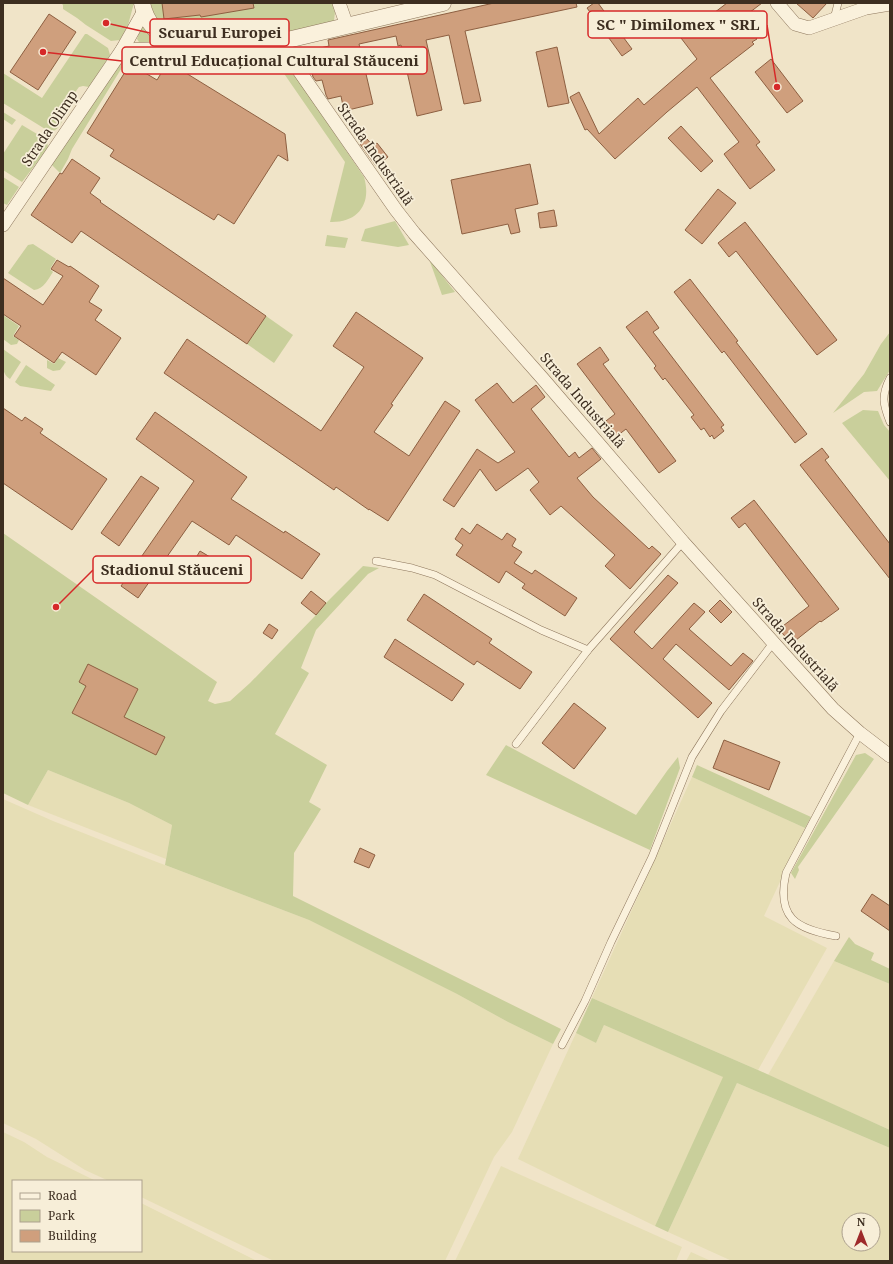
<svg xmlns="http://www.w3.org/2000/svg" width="893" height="1264" font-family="'Noto Serif',serif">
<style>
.farmland{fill:#e6deb5;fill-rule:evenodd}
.green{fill:#c9cf9b}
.building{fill:#cf9f7d;stroke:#8d5f41}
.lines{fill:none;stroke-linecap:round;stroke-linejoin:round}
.service-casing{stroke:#8d765c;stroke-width:8}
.minor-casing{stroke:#8d765c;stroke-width:14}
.tertiary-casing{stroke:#8d765c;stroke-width:17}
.service{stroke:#faf1dc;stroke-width:7}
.minor{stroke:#faf1dc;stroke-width:13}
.tertiary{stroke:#faf1dc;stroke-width:16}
.labels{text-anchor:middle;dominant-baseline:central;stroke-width:3.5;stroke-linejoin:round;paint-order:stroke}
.street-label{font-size:14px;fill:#3d2e20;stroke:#f7eed8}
.leader{fill:none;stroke:#d62828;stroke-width:1.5}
.callout-dot{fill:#d62828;stroke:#f7eed8;stroke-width:1.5}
.callout{fill:#f7eed8;stroke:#d62828;stroke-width:1.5}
.callout-label{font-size:15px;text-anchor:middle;font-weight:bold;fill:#3d2e20}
</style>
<rect width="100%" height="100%" fill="#f0e4c8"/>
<g class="farmland">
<polygon points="48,770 129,803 172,825 166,859 28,805"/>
<polygon points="692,777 805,828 764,916 827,948 758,1070 592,998"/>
<polygon points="3,799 53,821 149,859 309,920 457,994 508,1022 553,1044 512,1132 494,1157 445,1261 274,1261 141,1197 141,1181 109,1181 85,1170 36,1139 3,1123"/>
<polygon points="834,961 890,984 890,1130 768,1075"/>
<polygon points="604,1025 724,1077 655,1226 518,1159 576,1033 596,1043"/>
<path d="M737 1083 890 1148V1261H732L668 1232ZM849 1220H873V1244H849Z"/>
<polygon points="3,1132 24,1142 47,1157 96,1181 13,1181 13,1251 141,1251 141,1203 257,1261 3,1261"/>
<polygon points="501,1166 682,1247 676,1261 455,1261"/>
<polygon points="691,1252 711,1261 686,1261"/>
</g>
<g class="green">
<polygon points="61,3 134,3 128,25 120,40 111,41 86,25 77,18 63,9 63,5"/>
<polygon points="150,3 333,3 335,12 334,21 282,35 187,40 171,35 157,23"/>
<polygon points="145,26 157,40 156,42 139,42 137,39 141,27"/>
<path d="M85 34H87L108 48 110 55 89 87 83 86 79 87 59 114 63 118C62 124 57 131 50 132L3 103V73L42 98Z"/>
<path d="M268 50 274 52 284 59 364 177C372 204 358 223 330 222L345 162 276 62 264 55 126 61 72 149 68 159 60 173 51 164 123 58Z"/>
<polygon points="3,112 16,120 12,125 3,119"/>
<polygon points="22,125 47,140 48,148 22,182 3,170 3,154"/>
<polygon points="3,177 19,187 7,205 3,203"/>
<polygon points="395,221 409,245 398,247 361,241 365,229"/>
<polygon points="327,235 348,238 345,248 325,246"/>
<path d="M33 244 56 259 50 269 53 272C48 279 44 289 34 290L8 273 28 245Z"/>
<polygon points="429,259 455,292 442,295"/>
<polygon points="3,315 19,326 13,336 19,340 17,344 11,345 3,339"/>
<polygon points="266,316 293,335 274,363 247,344"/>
<polygon points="890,332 890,370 877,391 864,392 833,413 864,374 881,344"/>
<path d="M3 349 21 362 10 379C0 373 3 360 3 349Z"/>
<polygon points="58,358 66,362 60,370 53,371 47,368 47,360 54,364"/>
<polygon points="26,365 55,385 51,391 20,386 15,382"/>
<polygon points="863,410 878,411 884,425 890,432 890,481 842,423"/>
<polygon points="3,533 217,682 208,701 215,704 230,701 250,683 316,615 326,603 363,566 379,568 368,574 316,630 301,668 309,673 275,734 327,765 309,802 321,809 294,853 293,896 561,1029 553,1044 508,1022 457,994 309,920 165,865 172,825 129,803 48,770 28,805 3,793"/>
<polygon points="506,745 636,815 667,771 678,757 680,768 650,850 486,775"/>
<polygon points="865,753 874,759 798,867 799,870 795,879 791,873 856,755"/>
<polygon points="697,765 811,817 805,828 692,777"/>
<polygon points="849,937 855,944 874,953 871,960 890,969 890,984 834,961"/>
<polygon points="592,998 758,1070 890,1130 890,1148 737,1083 668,1232 655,1226 723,1077 604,1025 596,1043 576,1033"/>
</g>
<g class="building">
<polygon points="162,3 253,3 254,8 201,17 200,15 164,19"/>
<polygon points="494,3 576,3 577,7 465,31 481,101 464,104 449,35 426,40 442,110 417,116 401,45 398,46 396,36 359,44 373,104 344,111 341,96 328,99 326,95 322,80 316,81 313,77 307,51 329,46 328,40"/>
<polygon points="594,3 598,3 632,49 622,56 587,8"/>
<polygon points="727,3 762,3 741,19 757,39 752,42 754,44 710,78 760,142 756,145 775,170 750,189 724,154 739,142 697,87 667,112 615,159 587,129 585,130 570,97 579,92 599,134 638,98 644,105 697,59 681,38"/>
<polygon points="796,3 827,3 813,18"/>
<polygon points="49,14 76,32 38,90 10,72"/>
<polygon points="557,47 569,103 548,107 536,52"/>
<polygon points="771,59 803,101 787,113 755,72"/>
<polygon points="168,62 285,134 288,161 278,155 234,224 218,214 214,220 110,156 114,150 87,133 130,64 157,80"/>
<polygon points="681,126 713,161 701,172 668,138"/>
<polygon points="367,139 373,146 377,143 388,157 376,166 360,144"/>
<polygon points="72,159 100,178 90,193 101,201 100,202 266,316 247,344 81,231 72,243 31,215 60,173 62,174"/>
<polygon points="530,164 538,204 515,209 520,232 511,234 508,224 462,234 451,180"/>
<polygon points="718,189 736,203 702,244 685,230"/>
<polygon points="554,210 557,226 540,228 538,213"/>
<polygon points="745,222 837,340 817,355 736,251 729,257 718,243"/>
<polygon points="57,260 69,267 70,266 99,286 89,302 102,310 95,320 121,338 96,375 62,352 54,363 14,336 21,326 3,314 3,278 43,305 63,276 51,269"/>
<polygon points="690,279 738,341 736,342 807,434 795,443 724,351 722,353 674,292"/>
<polygon points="647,311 659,328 653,332 724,425 721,427 724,431 714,439 712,435 710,437 704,428 701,430 691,417 694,415 665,378 663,380 654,368 656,366 626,327"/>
<polygon points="356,312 423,358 391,404 393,405 374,432 409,456 445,401 460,411 388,521 369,509 369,510 336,487 334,490 164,373 187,339 321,431 364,367 333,346"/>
<polygon points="600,347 609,360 603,364 676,461 659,473 626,429 613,439 602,424 615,414 577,364"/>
<polygon points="497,383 513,403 536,385 545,397 531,409 569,457 575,452 579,458 592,448 601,459 577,478 593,497 649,549 652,546 661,554 630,589 605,566 615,555 561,506 550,515 530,490 539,482 528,468 496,491 480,469 454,507 443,500 477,449 498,463 515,452 475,400"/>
<polygon points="3,408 22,421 25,417 43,429 40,433 107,479 72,530 3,483"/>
<polygon points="155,412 247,477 231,499 284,533 285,531 320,554 302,579 236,535 229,545 192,521 138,598 121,586 194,481 136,439"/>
<polygon points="822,448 829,457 825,460 890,544 890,579 800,465"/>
<polygon points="141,476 159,488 119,546 101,533"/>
<polygon points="754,500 839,609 821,622 820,621 791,644 779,629 809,606 745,523 739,528 731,518"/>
<polygon points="477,524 502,540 507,533 516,539 512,546 522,552 514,563 532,574 535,570 577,598 565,616 522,588 525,584 506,571 499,583 456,555 463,545 455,539 462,528 470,534"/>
<polygon points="200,551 210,557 204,567 194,561"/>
<polygon points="668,575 678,583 634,632 652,649 694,603 705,612 689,629 731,666 743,653 753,661 729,690 676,644 663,659 712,703 698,718 610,639"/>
<polygon points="311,591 326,603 316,615 301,603"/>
<polygon points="424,594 492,639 489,643 532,672 520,689 477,661 474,665 407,620"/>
<polygon points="720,600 732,612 721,623 709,611"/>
<polygon points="269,624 278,630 272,639 263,633"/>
<polygon points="395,639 464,684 452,701 384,657"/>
<polygon points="88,664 138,689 124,717 165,737 156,755 72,713 86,686 79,682"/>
<polygon points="574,703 606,728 574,769 542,743"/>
<polygon points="724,740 780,762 769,790 713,768"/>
<polygon points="360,848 375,855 369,868 354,862"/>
<polygon points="872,894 890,906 890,931 861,911"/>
</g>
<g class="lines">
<defs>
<g id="service">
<polyline points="834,19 838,3"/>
<path d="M890 378C881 396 883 404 890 422"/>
<polyline points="376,561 412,568 435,575 541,630 588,650"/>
<polyline points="516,744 588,650 683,542"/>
<path d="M836 936C796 929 776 918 786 873L860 733"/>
<polyline points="562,1045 585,1001 611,942 652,857 692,757 721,711 773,643"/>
</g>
<g id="minor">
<polyline points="339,3 347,26"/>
<polyline points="777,3 795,24 809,28 866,8 890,4"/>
<polyline points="279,42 396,210 414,233 543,379 683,542 807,680 833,709 860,733 890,756"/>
<polyline points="122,50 176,48"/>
<polyline points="3,225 122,50 144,11"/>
</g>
<path id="tertiary" d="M142 3C146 24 160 36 176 48L279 42 443 3"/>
</defs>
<use href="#service" class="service-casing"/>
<use href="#minor" class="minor-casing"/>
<use href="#tertiary" class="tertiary-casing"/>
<use href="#service" class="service"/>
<use href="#minor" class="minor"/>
<use href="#tertiary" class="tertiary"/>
</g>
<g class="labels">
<g class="street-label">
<text transform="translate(49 128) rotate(-56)">Strada Olimp</text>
<text transform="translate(376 154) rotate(55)">Strada Industrială</text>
<text transform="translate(583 400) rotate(49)">Strada Industrială</text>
<text transform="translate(796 644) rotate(48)">Strada Industrială</text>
</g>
</g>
<path class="leader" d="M777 87L767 25M106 23L150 33M43 52L122 61M56 607L93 570"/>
<g class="callout-dot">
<circle cx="777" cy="87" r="4"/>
<circle cx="106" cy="23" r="4"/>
<circle cx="43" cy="52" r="4"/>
<circle cx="56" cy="607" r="4"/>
</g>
<g class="callout">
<rect x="588" y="11" width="179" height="27" rx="4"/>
<rect x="150" y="19" width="139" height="27" rx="4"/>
<rect x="122" y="47" width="305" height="27" rx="4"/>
<rect x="93" y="556" width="158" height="27" rx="4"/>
</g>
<g class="callout-label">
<text x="678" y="30">SC " Dimilomex " SRL</text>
<text x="220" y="38">Scuarul Europei</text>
<text x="274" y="66">Centrul Educațional Cultural Stăuceni</text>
<text x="172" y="575">Stadionul Stăuceni</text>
</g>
<rect width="893" height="1264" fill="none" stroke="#3d2e20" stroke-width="8"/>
<rect x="12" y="1180" width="130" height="72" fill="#f7eed8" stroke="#ada18e"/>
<rect x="20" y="1193" width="20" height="6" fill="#faf1dc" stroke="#ada18e"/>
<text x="48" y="1200" font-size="12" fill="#3d2e20">Road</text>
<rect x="20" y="1210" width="20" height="12" fill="#c9cf9b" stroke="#ada18e"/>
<text x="48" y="1220" font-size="12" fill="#3d2e20">Park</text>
<rect x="20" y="1230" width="20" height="12" fill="#cf9f7d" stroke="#ada18e"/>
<text x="48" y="1240" font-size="12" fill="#3d2e20">Building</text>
<g transform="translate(861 1232)"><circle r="19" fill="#f7eed8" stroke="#ada18e"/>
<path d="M0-3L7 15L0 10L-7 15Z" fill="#9e2a2b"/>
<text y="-6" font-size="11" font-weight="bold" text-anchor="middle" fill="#3d2e20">N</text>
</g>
</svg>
